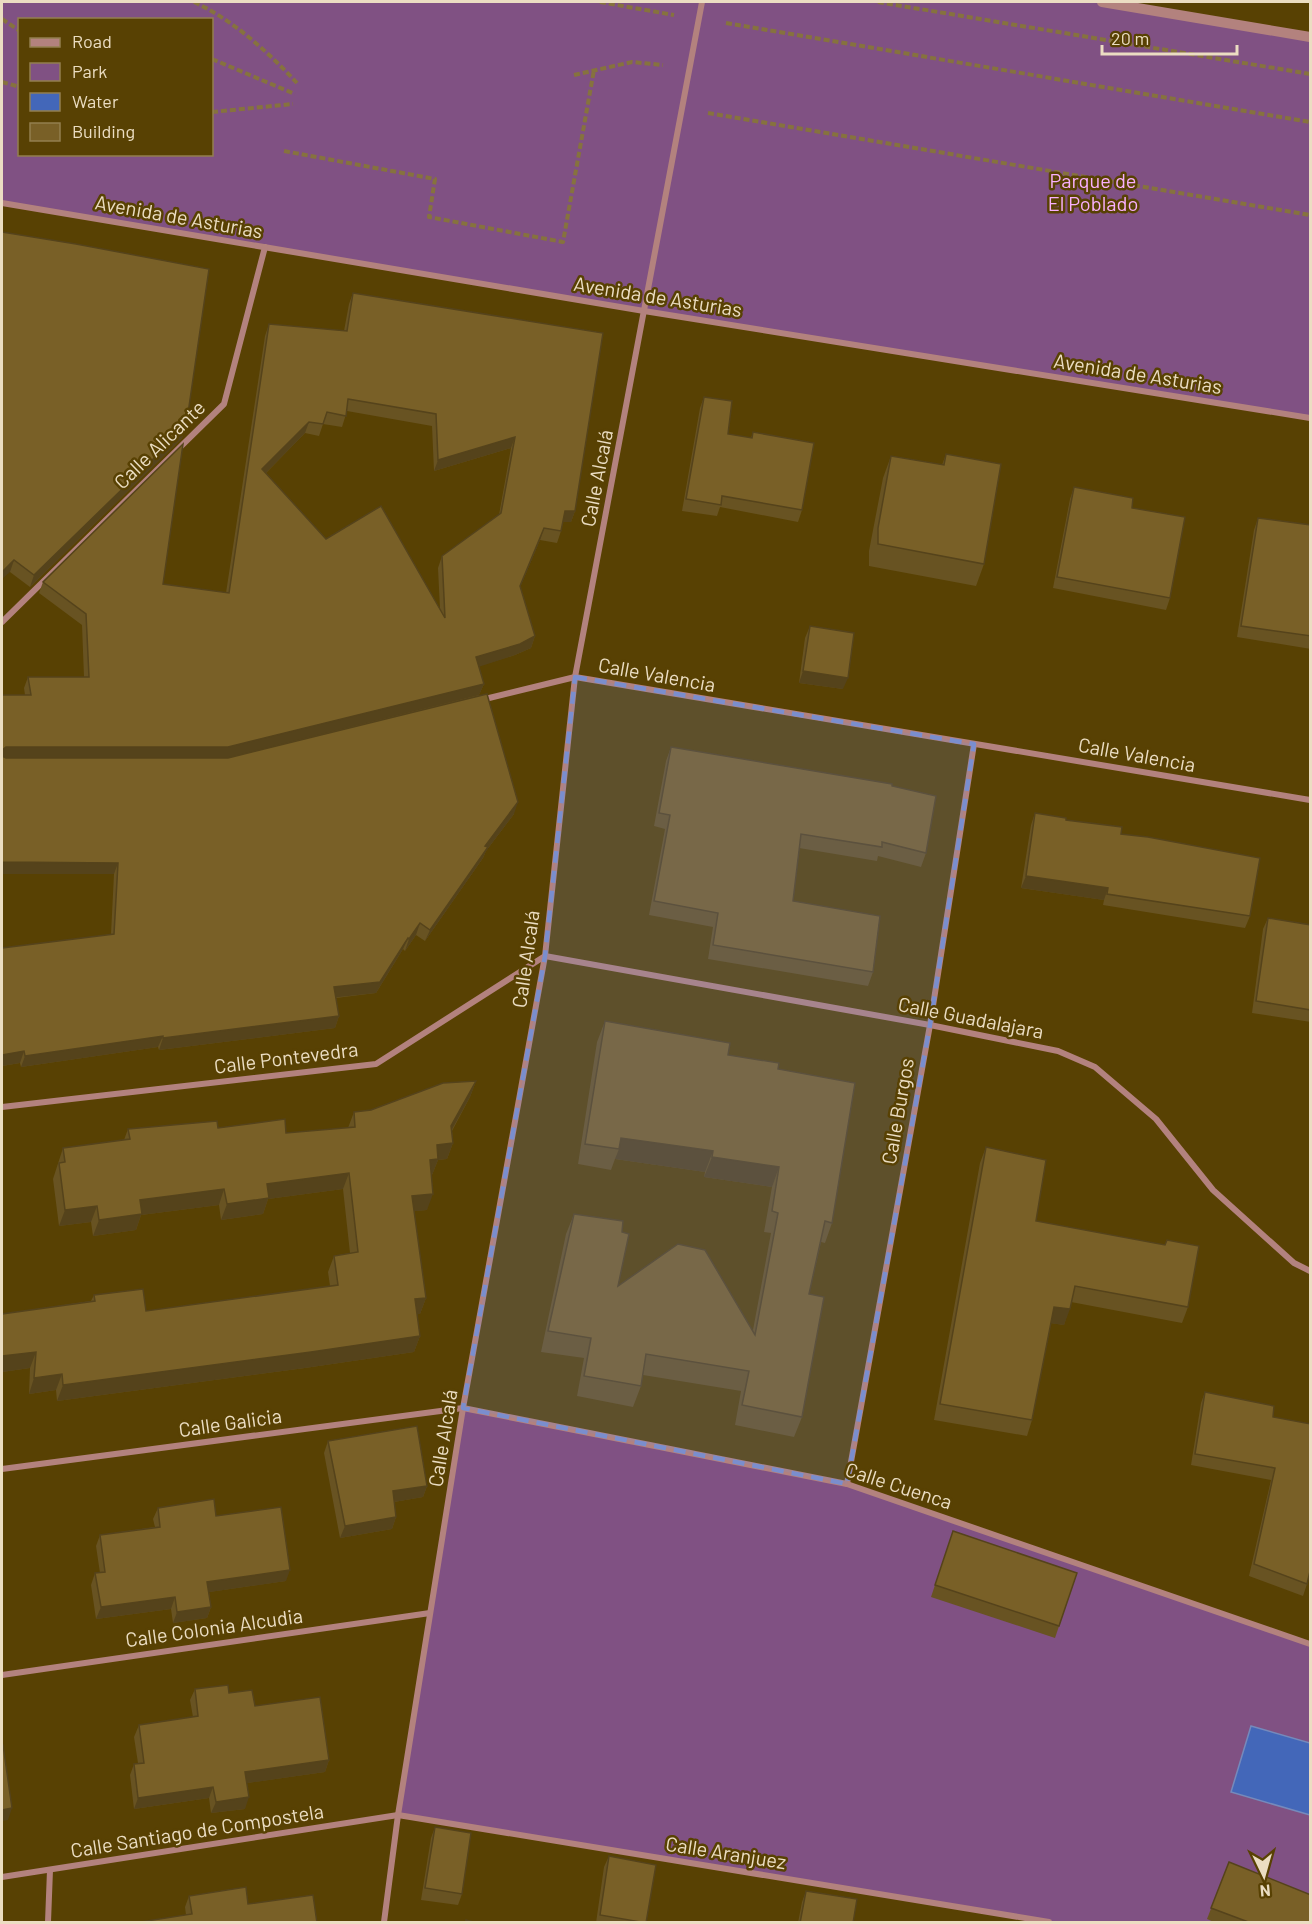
<svg xmlns="http://www.w3.org/2000/svg" width="1312" height="1924" font-family="Barlow,sans-serif">
<style>
.green{fill:#805183;fill-rule:evenodd}
.water{fill:#4367b9;stroke:#758abc;stroke-width:1.5}
.lines{fill:none;stroke-linecap:round;stroke-linejoin:round}
.path{stroke:#86723e;stroke-width:4;stroke-dasharray:6 3;stroke-linecap:butt}
.minor{stroke:#b3827e;stroke-width:6}
.tertiary{stroke:#b3827e;stroke-width:10}
.wall{fill:#685322;fill-rule:evenodd}
.shaded-wall{fill:#55431b}
.building{fill:#796027;stroke:#55431b;stroke-width:1.5;fill-rule:evenodd}
.marked{fill:#7a8ece;fill-opacity:0.2;stroke:#7a8ece;stroke-width:4.5;stroke-dasharray:12 8;stroke-linejoin:round}
.labels{text-anchor:middle;dominant-baseline:central;stroke-width:5;stroke-linejoin:round;paint-order:stroke}
.park-label{font-size:20px;fill:#f9b0fe;stroke:#584103}
.street-label{font-size:20px;fill:#ebddc2;stroke:#584103}
</style>
<rect width="100%" height="100%" fill="#584103"/>
<g class="green">
<path d="M2 2H1102L1310 37V418L2 205ZM20 20H212V154H20Z"/>
<polygon points="463,1408 847,1484 1310,1644 1310,1922 1049,1922 398,1815"/>
</g>
<polygon class="water" points="1251,1726 1310,1743 1310,1815 1231,1792"/>
<g class="lines">
<g class="path">
<path d="M194 2C233 20 267 51 297 83"/>
<polyline points="600,2 674,15"/>
<polyline points="878,2 1310,74"/>
<polyline points="2,19 20,31"/>
<polyline points="726,23 1310,122"/>
<polyline points="212,59 295,94"/>
<polyline points="574,75 632,62 663,65"/>
<polyline points="2,82 20,87"/>
<polyline points="212,112 293,104"/>
<polyline points="708,113 1310,215"/>
<polyline points="284,151 435,179 429,217 563,242 594,70"/>
</g>
<g class="minor">
<polyline points="2,203 644,311 1310,418"/>
<polyline points="2,622 224,404 265,247"/>
<polyline points="481,700 575,677 1310,800"/>
<polyline points="2,1107 376,1064 545,956 930,1025 1058,1051 1095,1067 1156,1119 1213,1190 1294,1263 1310,1271"/>
<polyline points="2,1469 463,1408 847,1484 1310,1644"/>
<polyline points="847,1484 930,1025 974,744"/>
<polyline points="2,1675 430,1613"/>
<polyline points="2,1877 398,1815 1049,1922"/>
<polyline points="48,1922 50,1870"/>
<polyline points="384,1922 398,1815 463,1408 545,956 575,677 702,2"/>
</g>
<polyline class="tertiary" points="1102,2 1310,37"/>
</g>
<g class="wall">
<polygon points="2,232 186,427 182,438 30,587 10,572"/>
<path d="M353 293 603 333 575 511 571 522H563L561 531 557 543 540 540 520 587 535 636 531 648 515 655 479 666 484 684 479 695 514 814 486 851 483 858 425 941 416 935 405 951 403 949 376 993 336 998 339 1016 335 1028 159 1050 158 1047 21 1067 20 1063 2 1066 111 934 114 874 25 695 24 688 28 677H84L82 625 39 593 43 582 163 584 226 593 265 336 269 324 344 331 349 304ZM347 411 432 426 434 471 511 448 499 515 442 556 438 568 440 609 326 539 266 473 305 433 319 436 323 424 342 427Z"/>
<polygon points="704,397 728,434 751,438 753,432 802,510 798,522 720,507 717,516 682,511 700,408"/>
<polygon points="946,454 984,564 976,586 869,566 869,551 883,478 891,456 942,465"/>
<polygon points="1074,487 1132,508 1170,598 1166,610 1053,588 1070,499"/>
<polygon points="1258,518 1311,525 1311,649 1237,637 1254,530"/>
<polygon points="810,626 843,689 799,683 805,638"/>
<polygon points="671,747 892,786 926,853 921,867 878,856 877,861 799,848 793,901 873,972 868,986 708,959 713,927 649,915 665,829 654,826 666,761"/>
<polygon points="1035,813 1066,820 1121,834 1250,916 1245,928 1103,905 1104,900 1021,888 1031,825"/>
<polygon points="1268,918 1311,925 1311,1022 1252,1013 1263,929"/>
<polygon points="605,1021 778,1069 832,1223 825,1243 821,1242 809,1294 802,1417 794,1437 735,1425 741,1391 643,1375 641,1386 633,1407 577,1396 584,1358 541,1352 566,1234 574,1214 618,1286 753,1330 771,1233 764,1232 772,1187 704,1177 705,1172 615,1159 611,1170 578,1164 597,1042"/>
<polygon points="476,1081 470,1097 452,1131 453,1143 447,1159 438,1160 432,1175 431,1175 427,1210 414,1211 426,1298 420,1314 417,1314 420,1336 414,1352 305,1368 57,1401 56,1390 29,1394 30,1368 2,1372 2,1314 91,1301 94,1295 146,1311 330,1286 328,1272 334,1256 350,1253 343,1189 268,1199 263,1214 221,1220 219,1205 141,1215 136,1230 93,1236 91,1222 59,1226 53,1179 63,1148 124,1140 128,1129 218,1128 286,1133 348,1128 354,1112 371,1110"/>
<polygon points="986,1147 1036,1221 1165,1245 1167,1240 1188,1307 1182,1323 1071,1302 1064,1325 1051,1323 1032,1420 1027,1436 934,1420 980,1163"/>
<polygon points="1205,1392 1273,1417 1307,1584 1303,1596 1249,1576 1271,1480 1191,1465 1201,1403"/>
<polygon points="328,1441 427,1486 423,1497 394,1502 396,1517 392,1529 340,1538 324,1453"/>
<polygon points="158,1508 216,1516 286,1581 209,1592 211,1607 207,1618 173,1623 171,1609 96,1619 91,1585 95,1573 100,1573 96,1546 100,1535 155,1527 153,1519"/>
<polygon points="949,1543 1077,1573 1055,1638 931,1597"/>
<polygon points="195,1689 229,1693 255,1706 329,1760 325,1772 247,1783 245,1809 211,1813 209,1798 134,1809 130,1775 134,1764 138,1763 134,1737 139,1725 193,1717 190,1700"/>
<polygon points="435,1827 462,1894 458,1905 421,1900 431,1838"/>
<polygon points="609,1856 646,1923 596,1923 604,1867"/>
<polygon points="1229,1862 1311,1923 1216,1923 1207,1919"/>
<polygon points="806,1891 853,1923 798,1923 802,1902"/>
<polygon points="189,1896 248,1904 186,1915 185,1907"/>
</g>
<g class="shaded-wall">
<polygon points="309,422 305,433 258,481 262,469"/>
<polygon points="186,427 182,438 30,587 34,575"/>
<polygon points="515,437 511,448 434,471 438,460"/>
<polygon points="565,511 575,511 571,522 561,522"/>
<polygon points="544,528 540,540 516,597 520,586"/>
<polygon points="14,560 10,572 2,579 2,572"/>
<polygon points="535,636 531,648 515,655 472,669 476,657"/>
<polygon points="803,671 848,678 843,689 799,683"/>
<polygon points="484,684 479,695 223,759 2,759 2,750 6,747"/>
<polygon points="518,802 514,814 486,851 483,858 425,941 430,930 485,846"/>
<polygon points="2,862 118,863 114,874 2,874"/>
<polygon points="1026,876 1108,888 1104,900 1021,888"/>
<polygon points="420,923 416,935 405,951 409,939"/>
<polygon points="408,938 403,949 376,993 330,998 334,987"/>
<polygon points="339,1016 335,1028 159,1050 163,1038"/>
<polygon points="163,1036 158,1047 21,1067 25,1056"/>
<polygon points="24,1051 20,1063 2,1066 2,1055"/>
<polygon points="476,1081 470,1097 445,1142 451,1126"/>
<polygon points="621,1138 713,1151 705,1172 615,1159 619,1149"/>
<polygon points="453,1143 447,1159 438,1160 432,1175 424,1176 430,1160 437,1145"/>
<polygon points="712,1157 779,1167 772,1187 704,1177"/>
<polygon points="349,1173 343,1189 268,1199 263,1214 221,1220 227,1204 267,1184"/>
<polygon points="224,1189 219,1205 141,1215 136,1230 93,1236 99,1220 140,1200"/>
<polygon points="433,1194 427,1210 406,1212 412,1196"/>
<polygon points="97,1206 91,1222 59,1226 65,1210"/>
<polygon points="426,1298 420,1314 410,1315 415,1299"/>
<polygon points="1054,1307 1070,1309 1064,1325 1048,1323"/>
<polygon points="420,1336 414,1352 305,1368 57,1401 63,1385"/>
<polygon points="36,1352 30,1368 2,1372 2,1356"/>
<polygon points="62,1374 56,1390 29,1394 34,1378"/>
<polygon points="427,1486 423,1497 388,1503 393,1491"/>
<polygon points="396,1517 392,1529 340,1538 345,1526"/>
<polygon points="290,1570 286,1581 203,1593 207,1582"/>
<polygon points="175,1597 171,1609 96,1619 101,1607"/>
<polygon points="211,1607 207,1618 173,1623 177,1612"/>
<polygon points="329,1760 325,1772 241,1784 245,1772"/>
<polygon points="213,1787 209,1798 134,1809 138,1798"/>
<polygon points="249,1797 245,1809 211,1813 216,1802"/>
<polygon points="12,1808 8,1820 2,1821 2,1810"/>
</g>
<g class="building">
<polygon points="2,232 76,244 209,269 186,427 34,575 14,560 2,572"/>
<path d="M353 293 603 333 575 511H565L561 531 544 528 520 586 535 636 520 644 476 657 484 684 228 747H6L2 750V695H31L28 677H89L86 614 43 582 183 444 163 584 229 593 269 324 347 331ZM348 399 436 414 438 460 515 437 501 513 442 556 445 618 381 506 326 539 262 469 309 422 323 424 327 412 346 416Z"/>
<polygon points="704,397 732,401 728,434 752,438 753,432 814,443 802,510 722,496 721,505 686,499"/>
<polygon points="946,454 1001,464 984,564 878,544 878,528 891,456 944,465"/>
<polygon points="1074,487 1133,498 1132,508 1185,517 1170,598 1057,577"/>
<polygon points="1258,518 1311,525 1311,636 1241,626"/>
<polygon points="810,626 854,633 848,678 803,671"/>
<polygon points="487,694 518,802 485,846 488,847 430,930 420,923 409,939 408,938 380,982 334,987 339,1016 163,1038 163,1036 25,1056 24,1051 2,1055 2,948 114,934 118,863 2,862 2,751 2,756 6,758 228,758"/>
<polygon points="671,747 892,784 892,786 936,796 926,853 882,842 882,847 801,834 793,901 880,916 873,972 713,945 718,913 654,901 670,815 659,813"/>
<polygon points="1035,813 1066,818 1066,820 1122,827 1121,834 1148,837 1260,858 1250,916 1107,894 1108,888 1026,876"/>
<polygon points="1268,918 1311,925 1311,1010 1256,1001"/>
<polygon points="605,1021 730,1043 728,1055 779,1063 778,1069 855,1083 832,1223 825,1221 809,1294 824,1297 802,1417 742,1405 749,1371 646,1354 641,1386 584,1376 591,1338 548,1331 574,1214 623,1221 622,1232 629,1234 618,1286 678,1244 705,1250 755,1335 778,1213 772,1211 779,1167 712,1157 713,1151 621,1138 619,1149 585,1144"/>
<polygon points="476,1081 451,1126 453,1143 437,1145 438,1159 430,1160 433,1194 412,1196 426,1298 415,1299 420,1336 311,1352 63,1385 62,1374 34,1378 36,1352 2,1356 2,1314 95,1301 94,1295 143,1289 146,1311 338,1285 334,1256 358,1252 349,1173 267,1184 269,1198 227,1204 224,1189 140,1200 142,1214 99,1220 97,1206 65,1210 59,1163 65,1162 63,1148 130,1139 128,1129 217,1121 218,1128 285,1119 286,1133 355,1127 354,1112 371,1110 443,1083"/>
<polygon points="986,1147 1046,1160 1036,1221 1165,1245 1167,1240 1199,1246 1188,1307 1075,1286 1070,1309 1054,1307 1032,1420 940,1404"/>
<polygon points="1205,1392 1274,1406 1273,1417 1311,1424 1311,1567 1307,1584 1254,1564 1275,1468 1195,1454"/>
<polygon points="417,1426 427,1486 393,1491 396,1517 345,1526 328,1441"/>
<polygon points="214,1499 216,1516 281,1507 290,1570 207,1582 211,1607 177,1612 175,1597 101,1607 95,1573 105,1572 100,1535 160,1527 158,1508"/>
<polygon points="953,1531 1077,1573 1059,1626 935,1585"/>
<polygon points="228,1685 229,1693 252,1690 255,1706 320,1697 329,1760 245,1772 249,1797 216,1802 213,1787 138,1798 134,1764 144,1763 139,1725 198,1716 195,1689"/>
<polygon points="2,1745 3,1745 12,1808 2,1810"/>
<polygon points="435,1827 471,1833 462,1894 425,1888"/>
<polygon points="609,1856 656,1865 646,1923 600,1915"/>
<polygon points="1229,1862 1311,1895 1311,1923 1251,1923 1211,1908"/>
<polygon points="246,1887 248,1904 313,1895 317,1923 134,1923 192,1914 189,1896"/>
<polygon points="806,1891 857,1899 853,1923 800,1923"/>
<polygon points="466,1920 477,1923 465,1923"/>
</g>
<path class="marked" d="M575 677 974 744 930 1025 847 1484 463 1408 545 956Z"/>
<g class="labels">
<g class="park-label">
<text x="1093" y="180">Parque de<tspan x="1093" dy="23">El Poblado</tspan></text>
</g>
<g class="street-label">
<text transform="translate(179 216) rotate(10)">Avenida de Asturias</text>
<text transform="translate(658 296) rotate(9)">Avenida de Asturias</text>
<text transform="translate(1138 373) rotate(9)">Avenida de Asturias</text>
<text transform="translate(159 444) rotate(-44)">Calle Alicante</text>
<text transform="translate(596 478) rotate(-79)">Calle Alcalá</text>
<text transform="translate(657 674) rotate(10)">Calle Valencia</text>
<text transform="translate(1137 754) rotate(10)">Calle Valencia</text>
<text transform="translate(525 959) rotate(-82)">Calle Alcalá</text>
<text transform="translate(971 1017) rotate(11)">Calle Guadalajara</text>
<text transform="translate(286 1057) rotate(-7)">Calle Pontevedra</text>
<text transform="translate(897 1111) rotate(-80)">Calle Burgos</text>
<text transform="translate(230 1422) rotate(-8)">Calle Galicia</text>
<text transform="translate(442 1438) rotate(-81)">Calle Alcalá</text>
<text transform="translate(899 1485) rotate(18)">Calle Cuenca</text>
<text transform="translate(214 1627) rotate(-8)">Calle Colonia Alcudia</text>
<text transform="translate(197 1830) rotate(-9)">Calle Santiago de Compostela</text>
<text transform="translate(726 1852) rotate(9)">Calle Aranjuez</text>
</g>
</g>
<rect width="1312" height="1924" fill="none" stroke="#ebddc2" stroke-width="6"/>
<rect x="18" y="18" width="195" height="138" fill="#584103" stroke="#937f4f" stroke-width="1.5"/>
<rect x="30" y="38" width="30" height="9" fill="#b3827e" stroke="#937f4f" stroke-width="1.5"/>
<text x="72" y="48" font-size="18" fill="#ebddc2">Road</text>
<rect x="30" y="63" width="30" height="18" fill="#805183" stroke="#937f4f" stroke-width="1.5"/>
<text x="72" y="78" font-size="18" fill="#ebddc2">Park</text>
<rect x="30" y="93" width="30" height="18" fill="#4367b9" stroke="#937f4f" stroke-width="1.5"/>
<text x="72" y="108" font-size="18" fill="#ebddc2">Water</text>
<rect x="30" y="123" width="30" height="18" fill="#796027" stroke="#937f4f" stroke-width="1.5"/>
<text x="72" y="138" font-size="18" fill="#ebddc2">Building</text>
<g transform="translate(1264 1876) rotate(175)" stroke="#584103" stroke-width="4.5" paint-order="stroke">
<path d="M0-4.5L10 22L0 15L-10 22Z" fill="#ebddc2"/>
<text y="-9" font-size="16" font-weight="bold" text-anchor="middle" fill="#ebddc2">N</text>
</g>
<path d="M1102 45v9h135v-9" fill="none" stroke="#ebddc2" stroke-width="3"/>
<text x="1111" y="45" font-size="18" fill="#ebddc2" stroke="#584103" stroke-width="4.5" paint-order="stroke">20 m</text>
</svg>
